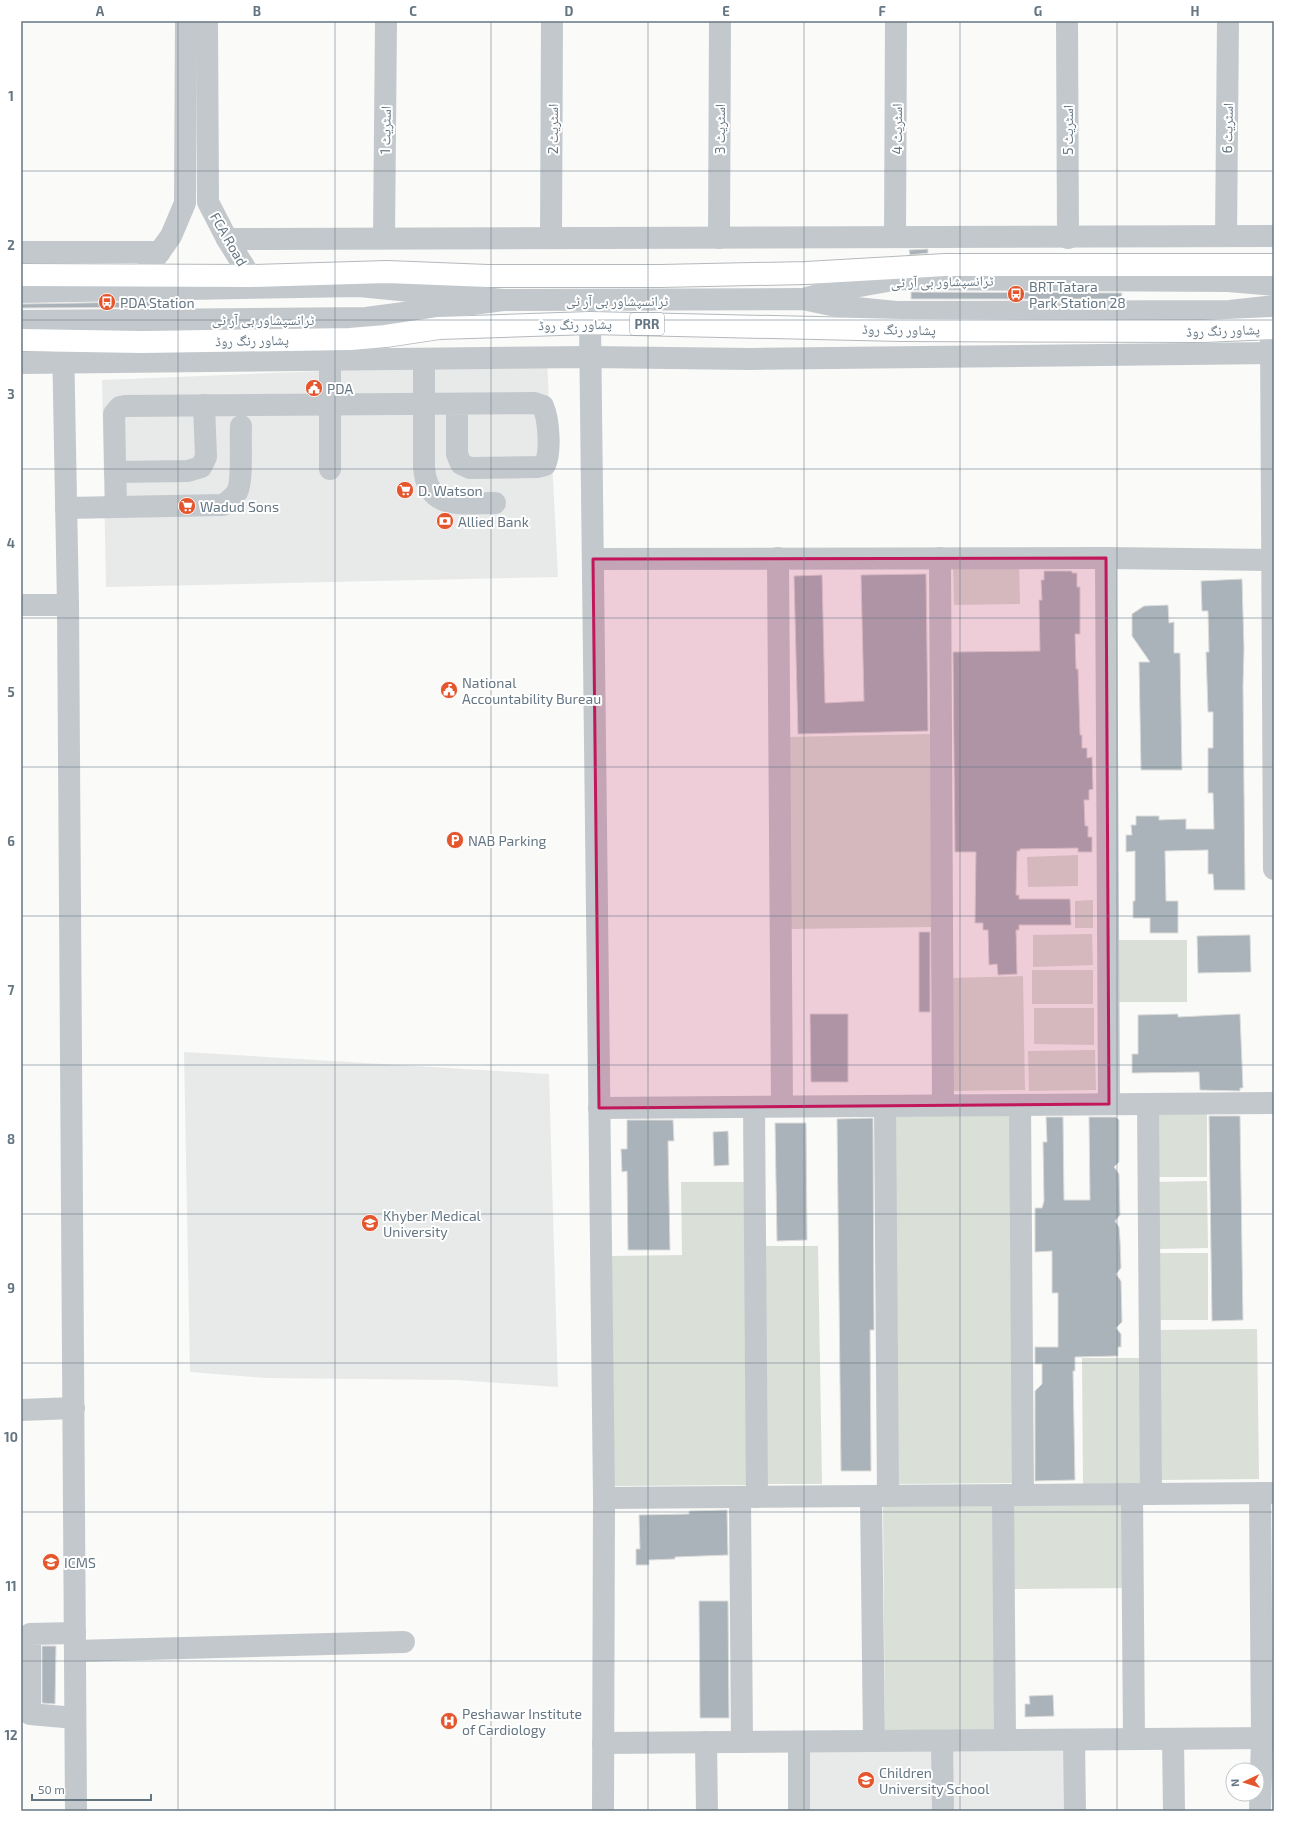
<svg xmlns="http://www.w3.org/2000/svg" width="1295" height="1832" font-family="'Exo 2','Noto Naskh Arabic',sans-serif">
<style>
.built{fill:#e8e9e9}
.green{fill:#dadfd7}
.building{fill:#aab3b9;stroke:#dcdcda}
.lines{fill:none;stroke-linecap:round;stroke-linejoin:round}
.highway-casing{stroke:#b4b9bd;stroke-width:24}
.minor{stroke:#c3c8cc;stroke-width:22}
.highway{stroke:#fff;stroke-width:22}
.marked{fill:#c2185b;fill-opacity:0.2;stroke:#c2185b;stroke-width:3;stroke-linejoin:round}
.grid{fill:none;stroke:#657683;stroke-width:1;stroke-opacity:0.55}
.labels{text-anchor:middle;dominant-baseline:central;stroke-width:4;stroke-linejoin:round;paint-order:stroke}
.shield{fill:#fff;stroke:#939fa8;stroke-width:1}
.shield-label{font-size:13px;font-weight:bold;fill:#657683}
.street-label{font-size:14px;fill:#657683;stroke:#fff}
.poi-label{font-size:14px;fill:#657683;stroke:#fff;text-anchor:start}
.neatline{fill:none;stroke:#657683;stroke-width:1.5}
.grid-label{font-size:13px;text-anchor:middle;font-weight:bold;fill:#657683}
</style>
<rect width="100%" height="100%" fill="#fafaf8"/>
<g class="built">
<polygon points="547,362 558,577 106,587 102,380"/>
<polygon points="184,1052 549,1074 558,1387 457,1380 267,1378 190,1372"/>
<polygon points="1064,1740 1065,1811 946,1811 942,1751"/>
<polygon points="799,1742 933,1749 933,1811 799,1811"/>
</g>
<g class="green">
<polygon points="1019,563 1020,604 954,605 953,564"/>
<polygon points="930,734 933,927 791,929 788,737"/>
<polygon points="1078,855 1078,886 1028,887 1027,857"/>
<polygon points="1093,900 1093,928 1075,928 1075,901"/>
<polygon points="1092,934 1093,965 1033,967 1033,935"/>
<polygon points="1118,940 1187,940 1187,1002 1117,1002"/>
<rect x="1032" y="970" width="61" height="34"/>
<polygon points="1023,976 1025,1090 951,1091 949,978"/>
<polygon points="1034,1008 1094,1008 1094,1045 1034,1044"/>
<polygon points="1095,1050 1096,1090 1029,1091 1028,1051"/>
<polygon points="1207,1109 1207,1177 1156,1177 1155,1110"/>
<polygon points="1013,1113 1016,1483 897,1484 894,1114"/>
<polygon points="1207,1181 1208,1248 1157,1249 1156,1182"/>
<polygon points="681,1182 744,1182 748,1485 614,1486 611,1256 682,1255"/>
<polygon points="762,1246 818,1246 822,1484 765,1484"/>
<polygon points="1156,1253 1208,1253 1208,1320 1157,1320"/>
<polygon points="1257,1329 1259,1479 1157,1480 1156,1330"/>
<polygon points="1082,1358 1140,1358 1140,1486 1083,1487"/>
<polygon points="1127,1499 1128,1588 1014,1589 1013,1500"/>
<polygon points="998,1501 1000,1735 885,1736 883,1502"/>
</g>
<g class="building">
<polygon points="928,249 928,253 910,255 909,250"/>
<polygon points="911,292 1122,293 1121,299 911,299"/>
<polygon points="193,301 193,307 21,308 21,304"/>
<polygon points="1044,571 1072,571 1072,573 1077,573 1077,587 1080,587 1080,634 1075,634 1076,669 1078,669 1080,735 1082,735 1082,748 1087,748 1087,758 1092,757 1093,789 1089,790 1089,800 1084,800 1085,826 1088,826 1088,837 1092,837 1092,852 1078,852 1078,848 1020,849 1020,851 1017,851 1016,895 1019,895 1019,899 1070,899 1071,925 1019,925 1019,930 1016,930 1017,974 998,975 997,964 989,965 988,930 983,930 983,923 975,923 976,852 955,852 953,652 1040,651 1039,600 1042,600 1041,580 1044,580"/>
<polygon points="926,574 928,731 798,734 794,576 822,575 825,703 864,701 861,575"/>
<polygon points="1242,579 1244,649 1243,686 1245,890 1214,890 1213,874 1208,874 1208,850 1165,851 1166,901 1178,901 1178,933 1150,933 1150,918 1133,918 1133,901 1135,901 1135,851 1126,852 1126,835 1132,835 1131,825 1136,825 1136,816 1159,816 1159,820 1186,819 1186,829 1214,829 1213,793 1208,793 1208,748 1213,748 1213,712 1208,712 1206,652 1209,652 1208,611 1202,611 1201,581"/>
<polygon points="1168,605 1169,623 1174,622 1174,653 1180,653 1182,770 1141,770 1139,662 1150,662 1132,636 1132,614 1144,606"/>
<rect x="919" y="932" width="11" height="80"/>
<polygon points="1250,935 1251,972 1198,973 1197,936"/>
<polygon points="810,1014 848,1014 848,1082 811,1082"/>
<polygon points="1178,1014 1178,1017 1240,1014 1243,1088 1240,1088 1240,1091 1200,1090 1199,1072 1132,1073 1132,1054 1138,1054 1138,1015"/>
<polygon points="1209,1116 1240,1116 1243,1320 1212,1321"/>
<polygon points="1046,1117 1063,1117 1064,1200 1090,1200 1089,1117 1116,1117 1119,1120 1119,1162 1114,1167 1119,1174 1120,1215 1115,1221 1119,1227 1120,1240 1121,1268 1116,1274 1121,1281 1122,1322 1116,1328 1121,1334 1121,1347 1118,1347 1118,1356 1075,1357 1075,1371 1073,1371 1075,1480 1035,1481 1035,1391 1042,1384 1042,1364 1035,1364 1035,1347 1058,1347 1058,1293 1052,1293 1052,1251 1035,1252 1035,1208 1042,1208 1044,1201 1043,1142 1047,1142"/>
<polygon points="873,1118 874,1330 870,1330 871,1471 841,1471 837,1119"/>
<polygon points="627,1120 673,1120 674,1141 668,1141 670,1250 628,1250 627,1171 622,1172 621,1149 627,1149"/>
<polygon points="775,1123 806,1123 807,1240 777,1241"/>
<polygon points="728,1131 729,1165 714,1166 713,1132"/>
<polygon points="727,1510 728,1555 675,1557 675,1559 649,1560 649,1565 636,1565 636,1549 640,1549 639,1515 689,1514 689,1511"/>
<polygon points="699,1601 728,1601 729,1718 700,1718"/>
<polygon points="42,1646 56,1646 55,1704 42,1703"/>
<polygon points="1053,1695 1054,1716 1025,1717 1025,1704 1030,1704 1029,1696"/>
</g>
<g class="lines">
<defs>
<g id="highway">
<polyline points="21,275 250,276 387,272 488,276 660,276 806,273 945,265 1274,265"/>
<polyline points="21,340 142,342 350,339 386,336 439,328 590,323 902,330 1204,331 1274,328"/>
</g>
</defs>
<use href="#highway" class="highway-casing"/>
<g class="minor">
<polyline points="207,21 208,202 227,239 250,276"/>
<polyline points="1067,21 1068,238"/>
<polyline points="1226,236 1228,21"/>
<polyline points="895,237 896,21"/>
<polyline points="384,238 386,21"/>
<polyline points="551,238 552,21"/>
<polyline points="719,238 720,21"/>
<polyline points="227,239 1274,236"/>
<polyline points="21,252 160,252"/>
<polyline points="143,275 171,236 185,203 186,21"/>
<polyline points="21,292 359,286 503,300 366,318 21,321"/>
<polyline points="807,298 837,290 899,279 1228,281 1274,285"/>
<polyline points="503,300 803,299 836,306 896,312 1230,311 1274,306"/>
<polyline points="590,323 604,1498 603,1811"/>
<polyline points="1271,338 1274,869"/>
<polyline points="63,341 68,605 76,1811"/>
<polyline points="330,359 330,469"/>
<path d="M424 360V467C427 511 461 503 495 503"/>
<polyline points="21,363 590,357 751,359 1274,353"/>
<polyline points="115,472 188,471 201,467 206,457 204,405"/>
<path d="M116 507 114 414 120 407 125 406 534 403 543 406C549 420 551 452 545 465L537 467 470 468 461 464 457 454V404"/>
<path d="M66 508 223 505C229 501 233 498 237 492 243 482 240 440 241 426"/>
<polyline points="778,558 782,1106"/>
<polyline points="940,558 943,1105"/>
<polyline points="1106,558 1109,1104"/>
<polyline points="593,559 1106,558 1274,560"/>
<polyline points="21,605 68,605"/>
<polyline points="1148,1104 1151,1494"/>
<polyline points="1020,1105 1023,1495"/>
<polyline points="885,1106 888,1496"/>
<polyline points="754,1107 757,1497"/>
<polyline points="599,1108 1274,1103"/>
<polyline points="21,1410 74,1408"/>
<polyline points="1132,1494 1134,1739"/>
<polyline points="1003,1495 1005,1740"/>
<polyline points="871,1496 874,1741"/>
<polyline points="740,1497 742,1742"/>
<polyline points="604,1498 1274,1493"/>
<polyline points="75,1633 30,1634 30,1714 75,1718"/>
<polyline points="75,1651 404,1642"/>
<polyline points="1173,1739 1174,1811"/>
<polyline points="1074,1740 1075,1811"/>
<polyline points="942,1741 943,1811"/>
<polyline points="706,1742 707,1811"/>
<polyline points="799,1742 799,1811"/>
<polyline points="603,1743 1274,1738"/>
<polyline points="1260,1811 1262,1738 1260,1493"/>
</g>
<use href="#highway" class="highway"/>
</g>
<path class="marked" d="M1106 558 1109 1104 599 1108 593 559Z"/>
<path class="grid" d="M178 21V1811M335 21V1811M491 21V1811M648 21V1811M804 21V1811M960 21V1811M1117 21V1811M21 171H1274M21 320H1274M21 469H1274M21 618H1274M21 767H1274M21 916H1274M21 1065H1274M21 1214H1274M21 1363H1274M21 1512H1274M21 1661H1274"/>
<defs>
<symbol id="bus-disc" viewBox="-11 -11 22 22"><circle r="9.5" fill="#e4572e" stroke="#fff"/><path d="M-5-6H5V4H4V6H2V4H-2V6H-4V4H-5ZM-3.5-4V0h7V-4ZM-3.5 1.2v1.5H-2V1.2ZM2 1.2v1.5H3.5V1.2Z" fill="#fff"/></symbol>
<symbol id="civic-disc" viewBox="-11 -11 22 22"><circle r="9.5" fill="#e4572e" stroke="#fff"/><path d="M-.6-6.5H3V-4.5H.6V-3L4-1V1h2V6H-6V1h2V-1L-.6-3ZM-1.2 2.5V6h2.4V2.5Z" fill="#fff"/></symbol>
<symbol id="supermarket-disc" viewBox="-11 -11 22 22"><circle r="9.5" fill="#e4572e" stroke="#fff"/><path d="M-6-5.5h2.5l.6 2H6L4.5 2H-2.5L-4.4-4H-6ZM-1.5 3.2a1.3 1.3 0 1 0 .1 0ZM3 3.2a1.3 1.3 0 1 0 .1 0Z" fill="#fff"/></symbol>
<symbol id="bank-disc" viewBox="-11 -11 22 22"><circle r="9.5" fill="#e4572e" stroke="#fff"/><path d="M-6-4H6V4H-6ZM0-2.3a2.3 2.3 0 1 0 0 4.6a2.3 2.3 0 1 0 0-4.6Z" fill="#fff"/></symbol>
<symbol id="parking-disc" viewBox="-11 -11 22 22"><circle r="9.5" fill="#e4572e" stroke="#fff"/><path d="M-3.5-5.5H1a3.5 3.5 0 0 1 0 7H-1V5.5H-3.5ZM-1-3.4V-.6H.8a1.4 1.4 0 0 0 0-2.8Z" fill="#fff"/></symbol>
<symbol id="university-disc" viewBox="-11 -11 22 22"><circle r="9.5" fill="#e4572e" stroke="#fff"/><path d="M0-5L7-2L0 1L-7-2ZM-4 1L0 2.5L4 1V4Q0 6-4 4Z" fill="#fff"/></symbol>
<symbol id="hospital-disc" viewBox="-11 -11 22 22"><circle r="9.5" fill="#e4572e" stroke="#fff"/><path d="M-5-5h3v3.5h4V-5h3V5h-3V1.5h-4V5h-3Z" fill="#fff"/></symbol>
<symbol id="school-disc" viewBox="-11 -11 22 22"><circle r="9.5" fill="#e4572e" stroke="#fff"/><path d="M0-5L7-2L0 1L-7-2ZM-4 1L0 2.5L4 1V4Q0 6-4 4Z" fill="#fff"/></symbol>
</defs>
<g fill-rule="evenodd">
<use href="#bus-disc" x="1006" y="284" width="20" height="20"/>
<use href="#bus-disc" x="97" y="292" width="20" height="20"/>
<use href="#civic-disc" x="304" y="378" width="20" height="20"/>
<use href="#supermarket-disc" x="395" y="480" width="20" height="20"/>
<use href="#supermarket-disc" x="177" y="496" width="20" height="20"/>
<use href="#bank-disc" x="435" y="511" width="20" height="20"/>
<use href="#civic-disc" x="439" y="680" width="20" height="20"/>
<use href="#parking-disc" x="445" y="830" width="20" height="20"/>
<use href="#university-disc" x="360" y="1213" width="20" height="20"/>
<use href="#university-disc" x="41" y="1552" width="20" height="20"/>
<use href="#hospital-disc" x="439" y="1711" width="20" height="20"/>
<use href="#school-disc" x="856" y="1770" width="20" height="20"/>
</g>
<g class="labels">
<rect class="shield" x="630" y="313" width="34" height="22" rx="3"/>
<g class="shield-label">
<text x="647" y="324">PRR</text>
</g>
<g class="street-label">
<text transform="translate(1227 128) rotate(-89)">اسٹریٹ 6</text>
<text transform="translate(552 129) rotate(-90)">اسٹریٹ 2</text>
<text transform="translate(719 129) rotate(-90)">اسٹریٹ 3</text>
<text transform="translate(896 129) rotate(-90)">اسٹریٹ 4</text>
<text transform="translate(385 130) rotate(-89)">اسٹریٹ 1</text>
<text transform="translate(1067 130) rotate(-90)">اسٹریٹ 5</text>
<text transform="translate(229 239) rotate(60)">FCA Road</text>
<text transform="translate(942 281) rotate(-1)">ٹرانسپشاور بی آر ٹی</text>
<text x="617" y="300">ٹرانسپشاور بی آر ٹی</text>
<text x="263" y="319">ٹرانسپشاور بی آر ٹی</text>
<text transform="translate(575 324) rotate(-1)">پشاور رنگ روڈ</text>
<text transform="translate(899 329) rotate(1)">پشاور رنگ روڈ</text>
<text transform="translate(1223 330) rotate(-2)">پشاور رنگ روڈ</text>
<text transform="translate(252 340) rotate(-1)">پشاور رنگ روڈ</text>
</g>
<g class="poi-label">
<text x="1029" y="286">BRT Tatara<tspan x="1029" dy="16">Park Station 28</tspan></text>
<text x="120" y="302">PDA Station</text>
<text x="327" y="388">PDA</text>
<text x="418" y="490">D. Watson</text>
<text x="200" y="506">Wadud Sons</text>
<text x="458" y="521">Allied Bank</text>
<text x="462" y="682">National<tspan x="462" dy="16">Accountability Bureau</tspan></text>
<text x="468" y="840">NAB Parking</text>
<text x="383" y="1215">Khyber Medical<tspan x="383" dy="16">University</tspan></text>
<text x="64" y="1562">ICMS</text>
<text x="462" y="1713">Peshawar Institute<tspan x="462" dy="16">of Cardiology</tspan></text>
<text x="879" y="1772">Children<tspan x="879" dy="16">University School</tspan></text>
</g>
</g>
<rect width="1295" height="1832" fill="none" stroke="#ffffff" stroke-width="44"/>
<g transform="translate(1245 1782) rotate(266)"><circle r="19" fill="#ffffff" stroke="#c1c8cd"/>
<path d="M0-3L7 15L0 10L-7 15Z" fill="#e4572e"/>
<text y="-6" font-size="11" font-weight="bold" text-anchor="middle" fill="#657683">N</text>
</g>
<path d="M32 1794v6h119v-6" fill="none" stroke="#657683" stroke-width="2"/>
<text x="38" y="1794" font-size="12" fill="#657683" stroke="#ffffff" stroke-width="3" paint-order="stroke">50 m</text>
<rect x="22" y="22" width="1251" height="1788" class="neatline"/>
<g class="grid-label">
<text x="100" y="16">A</text>
<text x="257" y="16">B</text>
<text x="413" y="16">C</text>
<text x="569" y="16">D</text>
<text x="726" y="16">E</text>
<text x="882" y="16">F</text>
<text x="1038" y="16">G</text>
<text x="1195" y="16">H</text>
<text x="11" y="101">1</text>
<text x="11" y="250">2</text>
<text x="11" y="399">3</text>
<text x="11" y="548">4</text>
<text x="11" y="697">5</text>
<text x="11" y="846">6</text>
<text x="11" y="995">7</text>
<text x="11" y="1144">8</text>
<text x="11" y="1293">9</text>
<text x="11" y="1442">10</text>
<text x="11" y="1591">11</text>
<text x="11" y="1740">12</text>
</g>
</svg>
